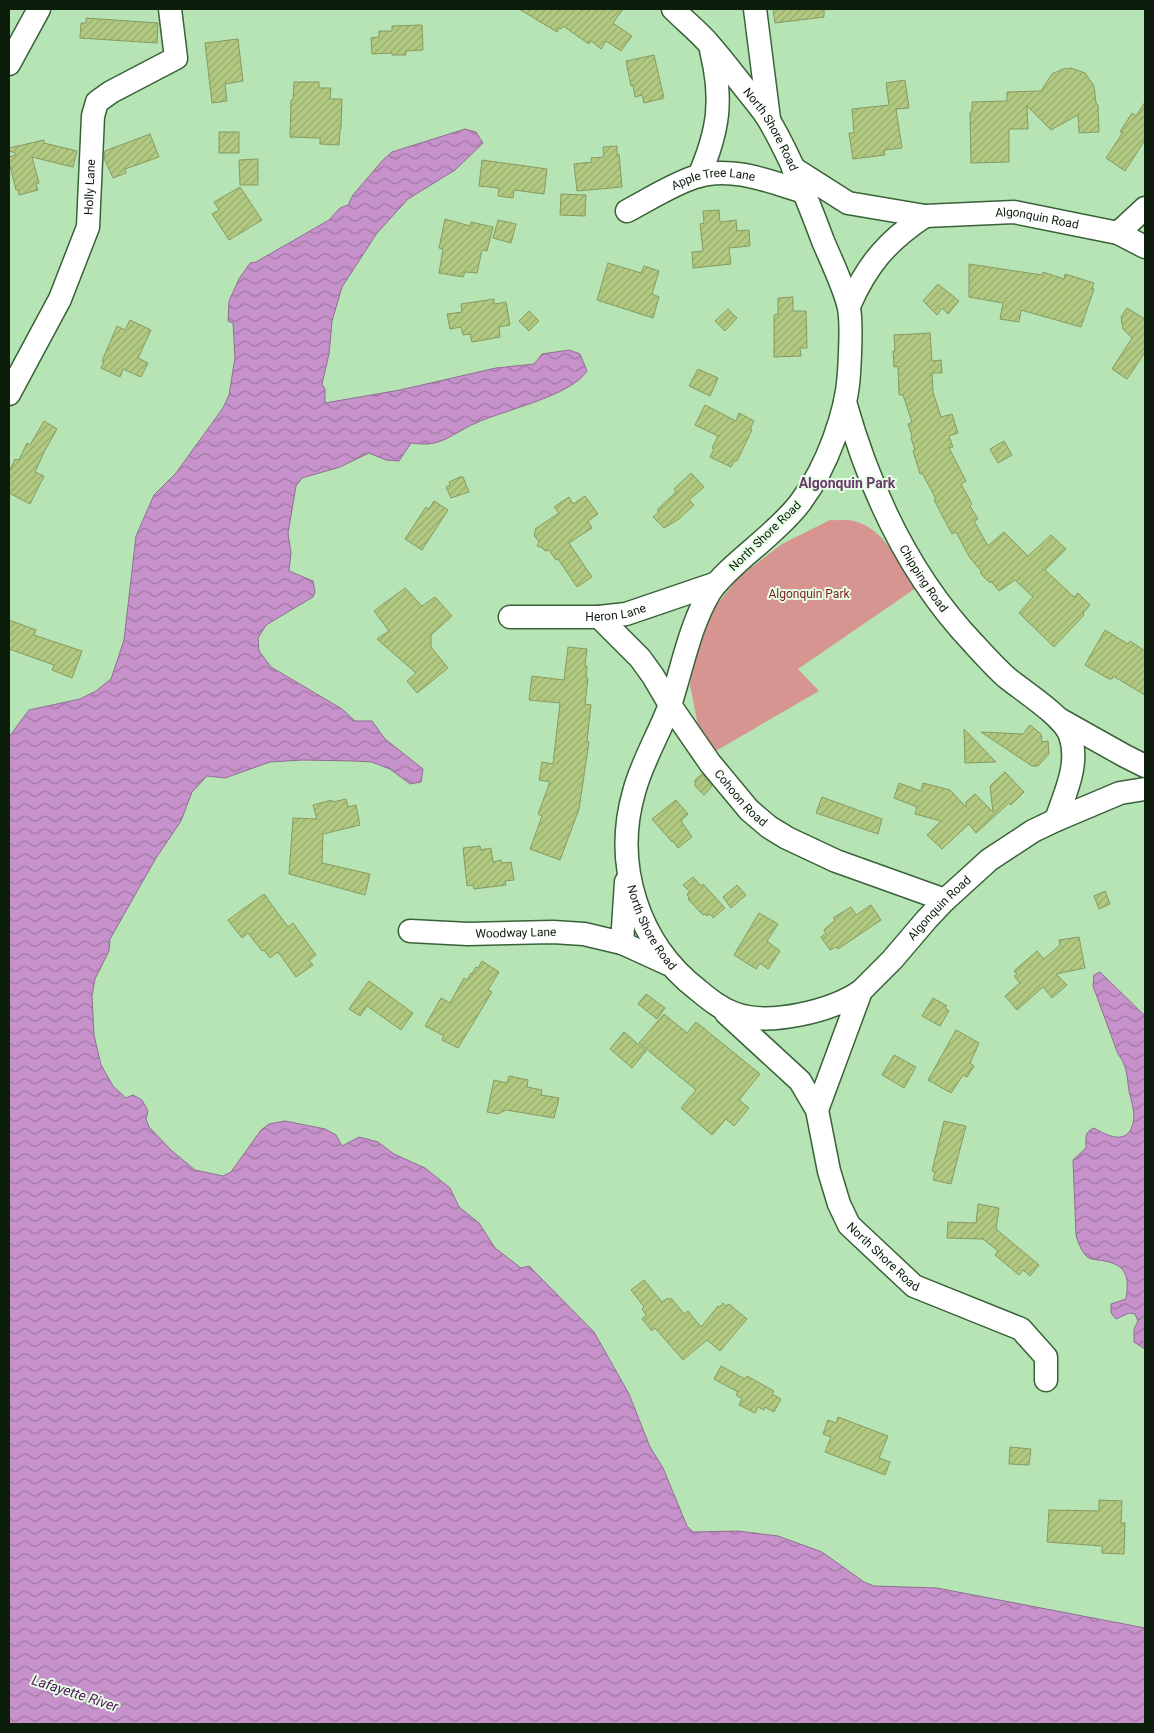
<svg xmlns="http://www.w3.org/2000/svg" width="1154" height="1733" font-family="Roboto,sans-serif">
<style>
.green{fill:#d69590}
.water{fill:url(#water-waves);stroke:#8f6f92}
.building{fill:url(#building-hatch);stroke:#879a62}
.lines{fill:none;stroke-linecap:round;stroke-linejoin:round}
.minor-casing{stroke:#396238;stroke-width:25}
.minor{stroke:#fff;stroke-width:22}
.labels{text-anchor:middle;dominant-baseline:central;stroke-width:4;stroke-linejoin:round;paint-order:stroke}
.street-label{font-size:12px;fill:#0c1d0c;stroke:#e7fee6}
.park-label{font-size:12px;fill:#802023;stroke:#e7fee6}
.neighbourhood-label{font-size:14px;font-weight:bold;fill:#693a6d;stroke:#e7fee6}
.water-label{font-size:14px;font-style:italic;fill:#511058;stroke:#e7fee6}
</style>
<defs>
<pattern id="water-waves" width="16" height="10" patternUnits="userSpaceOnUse" patternTransform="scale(1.25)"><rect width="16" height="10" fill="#c792cb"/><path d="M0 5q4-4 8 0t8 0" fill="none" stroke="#a077a3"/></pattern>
<pattern id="building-hatch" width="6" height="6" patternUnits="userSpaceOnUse" patternTransform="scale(1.25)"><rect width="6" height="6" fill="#b1c980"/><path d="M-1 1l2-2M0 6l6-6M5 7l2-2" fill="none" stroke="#97ac6d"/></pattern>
</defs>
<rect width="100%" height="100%" fill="#b6e4b4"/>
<path class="green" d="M830 520C837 521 847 519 854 521 884 528 900 564 916 588L798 669 819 691 714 752 698 726 690 685 697 649 715 607 739 577 782 544Z"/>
<g class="water">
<path d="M465 129 476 132 483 143 455 170 408 199 377 233 342 287 332 321 329 354 322 384 325 389V403L400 390 496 368 534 364 542 354 569 350 580 354 587 371C571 396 504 410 476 423 463 428 451 438 438 442 429 445 421 444 411 443L399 461 386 460 369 453 340 467 302 478 296 486 288 533 291 553 289 571 313 581 315 592 313 597 266 625 258 638 259 651 271 667 342 709 355 721H372L385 739 423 769 421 782 410 784 390 769 372 762 355 761 302 760 270 762 225 778 207 776 192 792 181 821 156 858 110 939 109 951 95 979 92 996 94 1035 101 1065 113 1086 126 1098 133 1095 142 1100 148 1111 146 1119 149 1127 172 1151 195 1170 223 1176 231 1172 261 1130 269 1124 285 1121 325 1129 336 1135 342 1146 359 1137 378 1142 394 1154 425 1168 450 1188 459 1207 479 1223 495 1248 521 1268 529 1266 594 1332 629 1394 650 1447 663 1468 687 1526 693 1532 738 1531 778 1536 822 1552 864 1582 874 1586 937 1588 1145 1628V1724H9V737L29 710 80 699 96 691 111 679 124 640 136 536 154 495 176 473 223 408 229 395 235 358 233 323 228 321 229 301 239 279 250 263 256 262 329 220 340 208 348 205 353 195 382 161 392 152Z"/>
<path d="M1100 972 1145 1016V1349L1134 1342V1329L1138 1321 1135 1314 1129 1313 1116 1319 1111 1313V1304L1126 1299C1129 1278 1128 1266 1105 1261 1101 1260 1093 1260 1089 1258 1082 1254 1078 1242 1076 1235L1073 1160 1086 1148C1086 1138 1084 1132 1094 1128 1111 1138 1131 1146 1134 1117 1134 1109 1131 1099 1129 1091 1127 1077 1127 1065 1118 1054L1093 986 1094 975Z"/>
</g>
<g class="building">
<polygon points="519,9 623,9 613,23 632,36 621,51 606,41 601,49 591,41 589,44 563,26 561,29 559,28 557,32"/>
<polygon points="773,9 824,9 824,17 775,23"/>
<polygon points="86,18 158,23 157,43 80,38 81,23 86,23"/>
<polygon points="422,25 423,50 406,51 406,55 392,55 392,53 372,54 371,38 379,37 379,31 392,31 392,26"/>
<polygon points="238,39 243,81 225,84 227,101 212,103 205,43"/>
<polygon points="654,55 664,98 644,103 642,95 635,97 633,85 631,86 626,61"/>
<polygon points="1071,68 1085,73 1094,86 1096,103 1098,105 1099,132 1079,133 1078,115 1051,130 1027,106 1028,129 1009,129 1009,162 971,163 970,112 972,112 972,102 1007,101 1007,92 1041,91 1052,74 1063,69"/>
<polygon points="905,80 909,108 896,109 902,148 884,150 885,155 853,159 849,133 854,133 852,109 889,105 886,83"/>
<polygon points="294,82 319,82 319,88 331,88 330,99 342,99 341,129 340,129 339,145 320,144 320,138 290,137 291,100 293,100"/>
<polygon points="1145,102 1145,140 1125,171 1106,158 1123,132 1120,132 1132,113 1136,116"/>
<rect x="219" y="132" width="20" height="21"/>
<polygon points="150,134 159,157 125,169 126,173 113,178 104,158 105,151"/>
<polygon points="44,140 44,143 77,151 73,167 32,157 39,183 36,184 38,190 19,195 18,189 16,190 9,162 9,157 16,155 15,153 9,151 9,148"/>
<polygon points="617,146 617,155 619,154 622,187 577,191 574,164 592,162 591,158 604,157 603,147"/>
<polygon points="258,159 258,185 240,185 239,160"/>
<polygon points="482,160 547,169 544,194 514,190 513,198 498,196 499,188 479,186"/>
<polygon points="240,187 262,220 229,240 212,214 219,210 214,202"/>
<polygon points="561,194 586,195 585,216 560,215"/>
<polygon points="719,210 720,222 736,220 737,231 749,230 750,246 729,248 731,264 693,268 692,252 703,251 700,224 704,223 703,211"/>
<polygon points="445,219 470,226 471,222 493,227 487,251 482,250 477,273 465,272 463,277 439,273 443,249 439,248"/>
<polygon points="498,220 516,224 511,243 493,238"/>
<polygon points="608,263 641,273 644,266 659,271 652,294 659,297 653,318 597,300"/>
<polygon points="969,264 1042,275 1043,272 1064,279 1065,274 1094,283 1092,289 1094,289 1081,327 1021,310 1019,322 1000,319 1003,303 969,297"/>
<polygon points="938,284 959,301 948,314 942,308 937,315 923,301"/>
<polygon points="793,297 793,311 806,311 807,348 800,348 801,356 774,357 774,315 778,314 778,298"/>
<polygon points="494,299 494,304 506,302 510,325 499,327 500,337 472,342 470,334 463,335 461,327 450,329 447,314 462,312 461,304"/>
<polygon points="1127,308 1145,319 1145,352 1127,379 1112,369 1132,338 1123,329 1121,317"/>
<polygon points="728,309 737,318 725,331 715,321"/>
<polygon points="529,311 539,321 529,331 519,321"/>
<polygon points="130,320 151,330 138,358 148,363 141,377 123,369 120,377 101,368 104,362 102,361 117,326 125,330"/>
<polygon points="930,333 932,361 941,360 942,373 932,373 933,392 941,417 952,414 958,433 949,436 953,447 949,448 966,481 961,484 972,504 970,506 978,519 974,521 988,546 1004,532 1028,556 1051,535 1066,549 1045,570 1074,597 1078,593 1090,605 1083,613 1084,615 1054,647 1019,613 1033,597 1015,580 999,591 991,581 990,583 980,573 982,572 970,558 956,532 952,534 934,500 936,499 922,473 920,474 913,451 915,450 911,438 912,436 908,424 912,422 903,395 899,395 898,366 894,367 893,351 895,351 894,335"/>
<polygon points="698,369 718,378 710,396 689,386"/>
<polygon points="705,405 736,421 739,413 754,421 750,429 752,430 737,461 734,461 731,467 710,457 714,449 712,448 718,436 695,425"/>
<polygon points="44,421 57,429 44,452 35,472 44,476 30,504 9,493 9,472 15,459 19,460 27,443 30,445"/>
<polygon points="1004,441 1012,455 998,463 990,449"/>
<polygon points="691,473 704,487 689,500 694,505 679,519 664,528 653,517 659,512 657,510 676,492 674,489"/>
<polygon points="460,477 463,477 469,492 451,498 446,487 450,485 449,482"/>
<polygon points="585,496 598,514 588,521 592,528 569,543 592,577 577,587 558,559 556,560 549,550 545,551 543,548 537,546 539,542 534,535 535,534 534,532 536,531 535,529 559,513 554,507 569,497 573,504"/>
<polygon points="434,501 448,510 422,550 405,539 426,507 429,509"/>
<polygon points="405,588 422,606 435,597 452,616 431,635 431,647 448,668 417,693 407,681 416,673 377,639 389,631 374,611"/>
<polygon points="9,620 36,630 34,635 82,651 72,678 52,670 54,665 9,649"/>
<polygon points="1105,630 1128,644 1130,641 1145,651 1145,695 1113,676 1112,679 1109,679 1085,665"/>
<polygon points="568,647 587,649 585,666 587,666 586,678 588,678 585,704 591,705 587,742 589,742 579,809 560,860 530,849 542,816 538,814 550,782 539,780 542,762 553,764 560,703 529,700 532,676 564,680"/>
<polygon points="1030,725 1041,734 1042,742 1048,741 1049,754 1038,766 1032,766 981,732 1023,734"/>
<polygon points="964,729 996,762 965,763"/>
<polygon points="1005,772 1024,792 1011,805 1009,803 976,833 969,824 942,849 927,835 941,821 915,814 917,807 894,798 899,783 921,791 923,783 950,790 966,807 966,802 975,794 993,812 990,786"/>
<polygon points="702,774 712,786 704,795 695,786 695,780"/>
<polygon points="822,797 882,819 878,834 816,813"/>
<polygon points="346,799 348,807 356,805 360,825 323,834 322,863 370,874 365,895 289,874 293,818 317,819 313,805 332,800 333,802"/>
<polygon points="676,800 688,814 681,821 692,837 678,848 673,841 672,842 652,819"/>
<polygon points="480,846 481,850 491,848 493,862 501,860 502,863 511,862 514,880 505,881 506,885 474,889 473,885 467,886 463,848"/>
<polygon points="693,877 701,886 703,884 725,908 713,918 710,914 707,916 705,914 703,915 688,899 689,898 687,894 690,892 683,885"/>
<polygon points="737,885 746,895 731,908 723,897"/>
<polygon points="1105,891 1110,904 1099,909 1094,896"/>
<polygon points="264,894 288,927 293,923 316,955 309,960 313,965 296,977 278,952 270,958 264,950 262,951 248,933 242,938 228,920"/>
<polygon points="871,905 881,920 838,949 836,947 830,950 821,937 826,933 824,930 835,920 833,918 851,907 856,915"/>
<polygon points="759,913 778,924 767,941 780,951 768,969 760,963 756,969 734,955"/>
<polygon points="1079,937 1085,968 1056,974 1067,985 1052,998 1043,987 1017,1010 1005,996 1020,983 1014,976 1017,974 1014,971 1037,951 1044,959 1060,945 1059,940"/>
<polygon points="482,961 499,972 488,990 492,992 458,1048 442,1040 444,1036 425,1026 441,998 450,1003 464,978 467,980 471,973 472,974 476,967 478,968"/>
<polygon points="369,981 413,1013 401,1030 367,1006 360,1016 349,1009"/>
<polygon points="646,994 665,1008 657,1019 638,1004"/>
<polygon points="933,998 947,1006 945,1008 949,1011 940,1026 922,1016"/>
<polygon points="664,1014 687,1033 696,1022 760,1074 739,1100 749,1108 734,1126 726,1119 712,1135 681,1108 696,1090 639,1043"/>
<polygon points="956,1030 979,1043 970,1063 974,1066 967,1077 963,1075 951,1093 928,1080"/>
<polygon points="624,1032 646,1051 632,1068 610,1049"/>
<polygon points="894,1055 916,1067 904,1088 882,1075"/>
<polygon points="509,1076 528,1080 527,1087 542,1090 541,1095 559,1098 554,1118 506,1110 498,1114 487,1112 494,1080 507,1083"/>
<polygon points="944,1121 966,1126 951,1184 933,1180 935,1172 932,1171"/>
<polygon points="978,1204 999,1208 996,1229 1039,1265 1030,1276 1023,1270 1019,1275 995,1255 998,1251 983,1239 947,1238 948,1222 976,1223"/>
<polygon points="644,1280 662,1302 668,1298 669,1300 671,1298 684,1314 688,1311 701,1327 718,1306 720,1307 723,1303 726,1306 729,1304 747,1319 720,1351 707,1340 683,1360 655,1328 652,1331 642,1319 646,1315 642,1309 644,1307 631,1290"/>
<polygon points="721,1366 745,1379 747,1376 774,1391 772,1394 781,1399 774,1412 765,1407 764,1410 758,1407 755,1413 739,1405 742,1399 736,1395 738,1392 714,1379"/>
<polygon points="838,1417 888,1436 879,1458 890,1462 885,1475 825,1452 831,1437 823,1434 828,1420 836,1423"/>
<polygon points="1010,1447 1031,1449 1029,1465 1009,1464"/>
<polygon points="1099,1500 1122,1501 1121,1523 1125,1523 1124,1554 1102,1553 1102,1546 1047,1542 1049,1510 1099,1511"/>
</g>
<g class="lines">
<defs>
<g id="minor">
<path id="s1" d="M673 9C685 21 699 32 710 45 723 60 735 76 747 91 755 101 764 111 770 122 792 160 808 201 823 241 831 260 845 289 849 308 852 324 850 356 849 373 847 413 826 468 802 500 794 512 782 523 771 533 753 550 723 572 710 592 690 625 683 665 671 702 660 733 642 761 634 792 613 865 638 944 698 990 710 1000 721 1009 736 1014 770 1026 832 1011 861 991"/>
<polyline points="755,9 769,119"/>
<polyline points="9,64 39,9"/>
<path id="s2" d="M793 168 848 203 925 216 1014 212 1118 233 1145 247"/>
<path d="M699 176C719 130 723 99 711 50"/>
<path id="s3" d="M627 211C648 200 673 184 695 177 731 165 771 182 804 192"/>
<polyline points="1118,233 1145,208"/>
<path d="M849 306C867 265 887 241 925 216"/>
<path id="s4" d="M9 394 60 299 88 227 93 116 97 102 111 92 176 58 170 9"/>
<path id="s5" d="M845 402C870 491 910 577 974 644 984 655 995 667 1006 677 1023 691 1063 716 1070 735 1080 764 1065 793 1056 820"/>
<path id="s6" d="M510 617H599L626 614 717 583"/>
<path id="s7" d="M599 617 640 658 653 676 670 705 710 763 749 810 769 827 787 838 836 861 945 900"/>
<polyline points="1059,719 1125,756 1145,766"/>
<path id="s8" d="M410 931 468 934 553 932 584 934 622 943 668 964"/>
<polyline points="622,943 626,882"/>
<path id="s9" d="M726 1013 800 1081 817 1110 829 1171 839 1204 849 1225 914 1286 1021 1329 1046 1357V1380"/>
<path id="s10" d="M817 1110 861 991 892 960 927 919 945 900 989 860 1033 831 1056 820 1120 793 1145 789"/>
</g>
</defs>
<use href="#minor" class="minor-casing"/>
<use href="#minor" class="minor"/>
</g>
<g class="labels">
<g class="street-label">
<text stroke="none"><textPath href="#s1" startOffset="156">North Shore Road</textPath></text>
<text stroke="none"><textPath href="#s3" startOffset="94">Apple Tree Lane</textPath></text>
<text stroke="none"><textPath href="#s4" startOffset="225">Holly Lane</textPath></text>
<text stroke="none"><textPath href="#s2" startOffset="256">Algonquin Road</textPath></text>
<text transform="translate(765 536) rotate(-44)">North Shore Road</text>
<text stroke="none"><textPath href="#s5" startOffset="194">Chipping Road</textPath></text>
<text stroke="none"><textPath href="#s6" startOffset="106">Heron Lane</textPath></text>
<text stroke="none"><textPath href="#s7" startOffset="231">Cohoon Road</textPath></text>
<text stroke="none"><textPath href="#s10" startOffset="241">Algonquin Road</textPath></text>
<text stroke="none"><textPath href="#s1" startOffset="1040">North Shore Road</textPath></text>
<text stroke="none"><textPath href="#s8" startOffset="106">Woodway Lane</textPath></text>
<text stroke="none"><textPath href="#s9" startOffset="301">North Shore Road</textPath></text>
</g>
<g class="park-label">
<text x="809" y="594">Algonquin Park</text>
</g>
<g class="neighbourhood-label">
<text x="847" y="483">Algonquin Park</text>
</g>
<g class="water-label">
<text transform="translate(75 1693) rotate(18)">Lafayette River</text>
</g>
</g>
<rect width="1154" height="1733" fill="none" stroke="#0c1d0c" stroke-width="20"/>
</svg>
